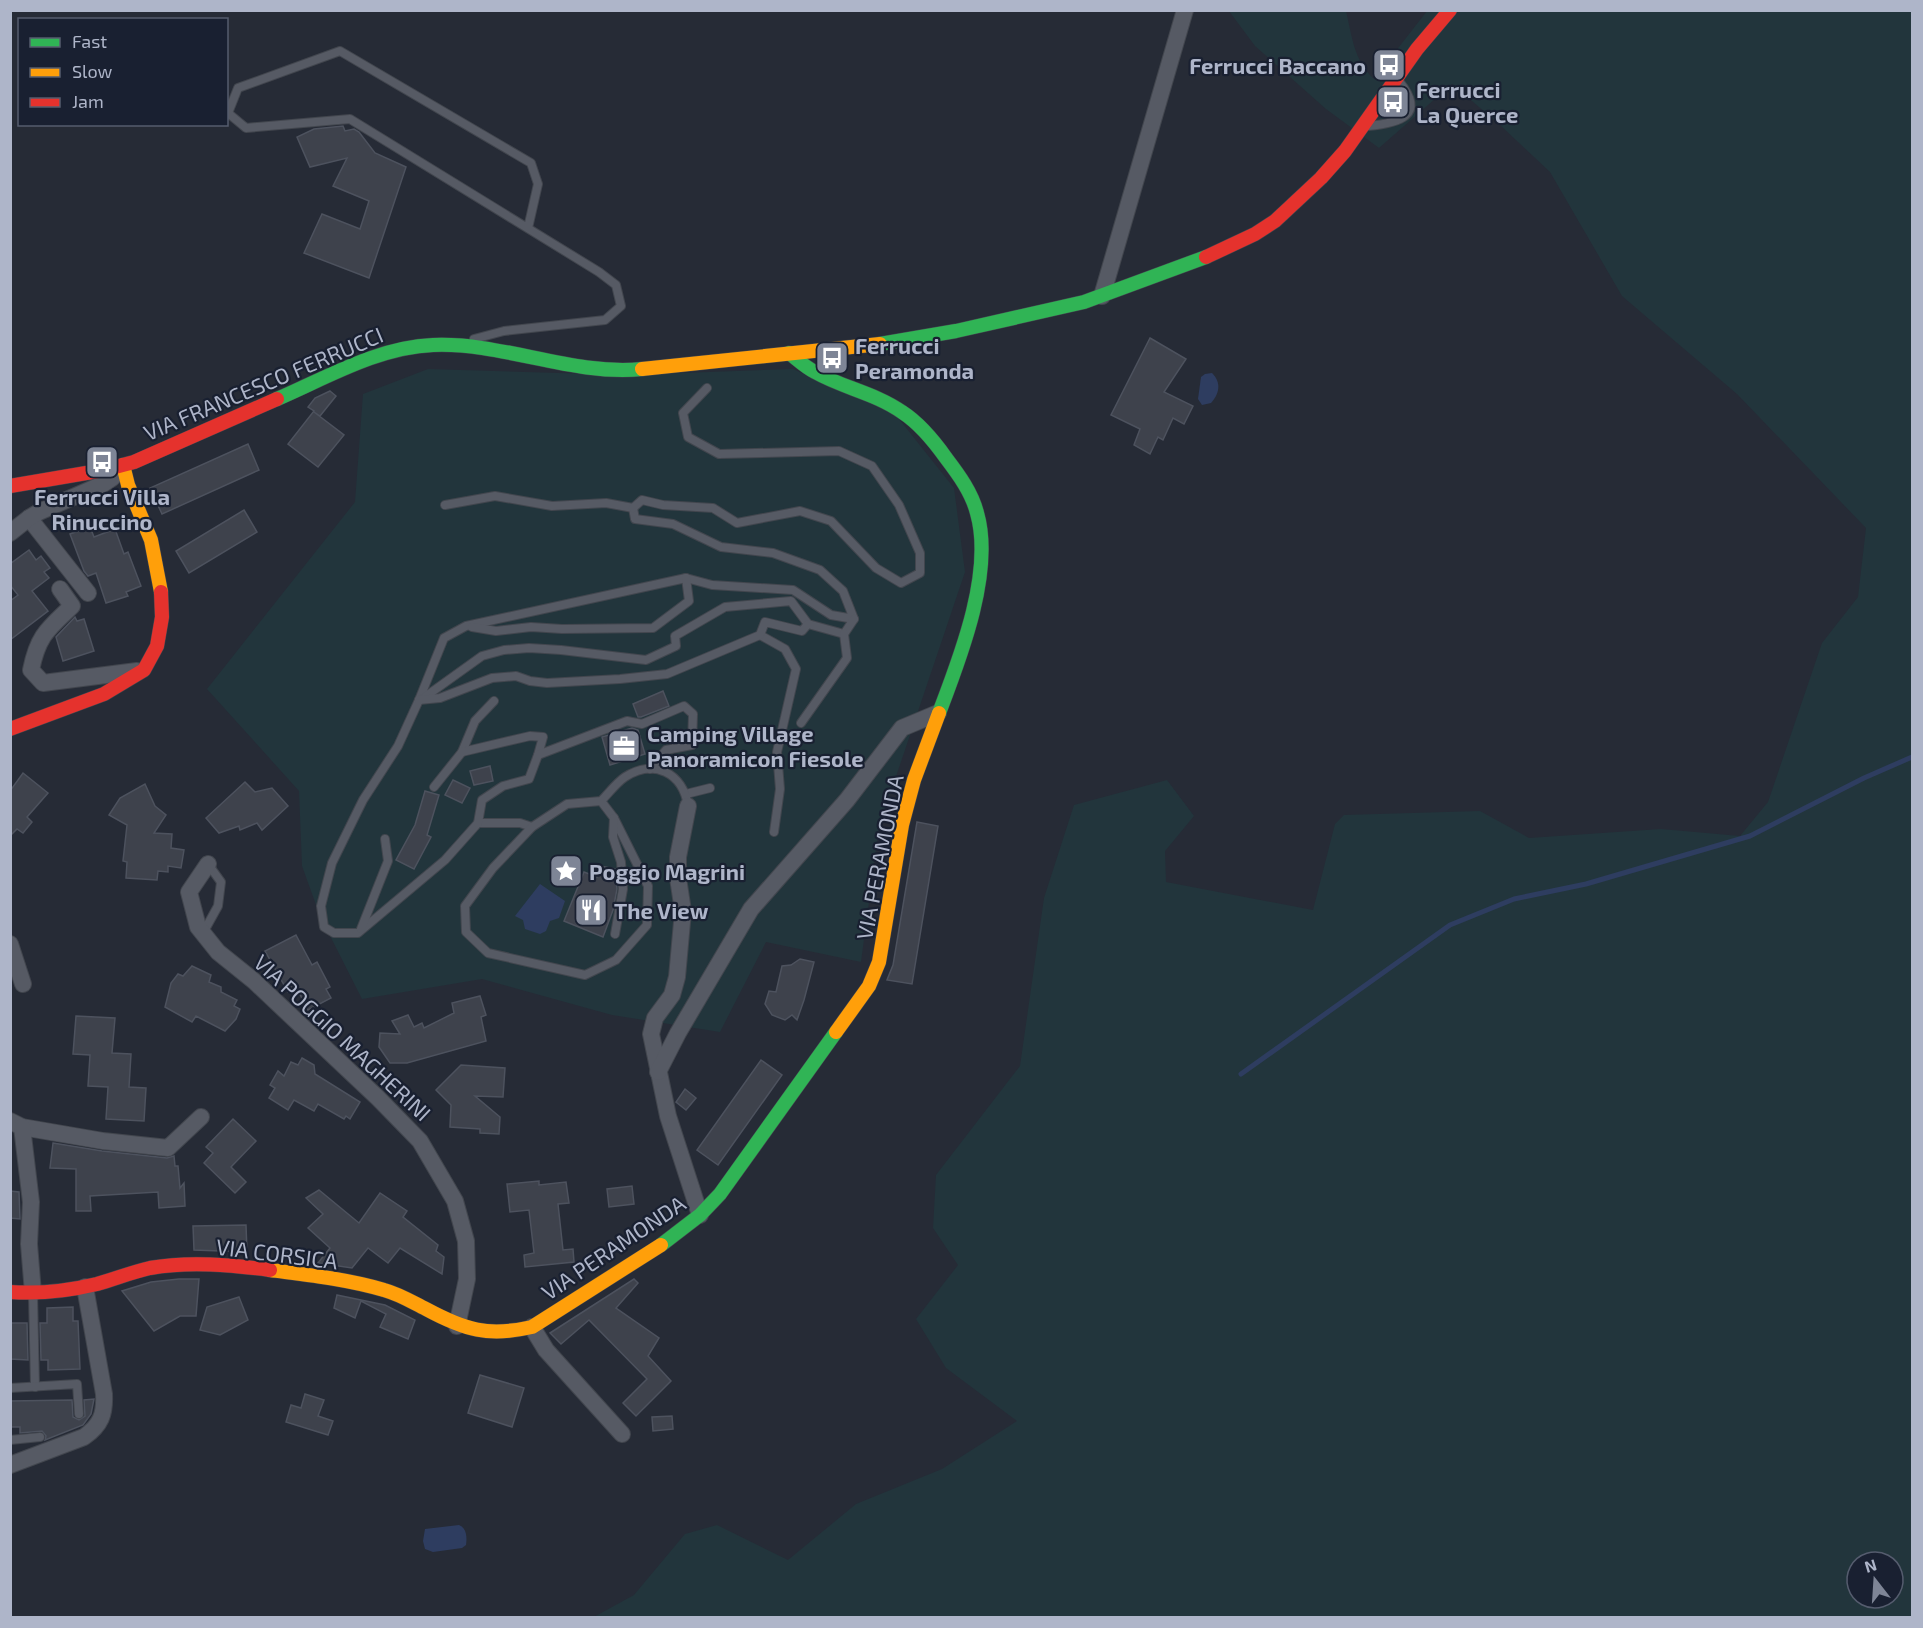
<svg xmlns="http://www.w3.org/2000/svg" width="1923" height="1628" font-family="'Exo 2',sans-serif">
<style>
.green{fill:#22353c;fill-rule:evenodd}
.water{fill:#2e3d60}
.lines{fill:none;stroke-linecap:round;stroke-linejoin:round}
.stream{stroke:#2e3d60;stroke-width:5}
.building{fill:#3e424c;stroke:#4d525e;stroke-width:1.5}
.lane-casing{stroke:#42464e;stroke-width:10}
.street-casing{stroke:#42464e;stroke-width:18}
.fast-casing{stroke:#42464e;stroke-width:15}
.slow-casing{stroke:#42464e;stroke-width:15}
.jam-casing{stroke:#42464e;stroke-width:15}
.lane{stroke:#565a64;stroke-width:8}
.street{stroke:#565a64;stroke-width:16}
.fast{stroke:#30b455;stroke-width:14}
.slow{stroke:#ff9f0a;stroke-width:14}
.jam{stroke:#e5322d;stroke-width:14}
.labels{text-anchor:middle;dominant-baseline:central;stroke-width:4.5;stroke-linejoin:round;paint-order:stroke}
.poi-label{font-size:22px;font-weight:bold;fill:#aeb5c9;stroke:#192031;text-anchor:start}
.street-label{font-size:22px;fill:#aeb5c9;stroke:#192031}
</style>
<rect width="100%" height="100%" fill="#262b36"/>
<g class="green">
<path d="M1229 11H1346C1352 36 1354 61 1374 79L1427 11H1912V1617L592 1618 634 1595 685 1534 717 1525 788 1560 856 1504 942 1469 1017 1421 946 1368 916 1319 958 1265 933 1228 936 1175 1020 1066 1044 898 1074 805 1167 780 1194 816 1165 851 1166 882 1313 910 1335 824 1344 815 1480 811 1529 838 1661 829 1740 836 1768 802 1822 643 1858 597 1866 528 1737 394 1622 296 1550 172 1499 124 1452 84 1379 148 1326 109 1255 46ZM1857 1562H1893V1598H1857Z"/>
<polygon points="428,369 627,375 793,369 895,414 954,488 965,572 879,827 861,962 766,942 720,1032 612,1015 482,979 362,999 320,916 302,866 299,791 207,689 355,502 363,394"/>
</g>
<g class="water">
<path d="M1212 373C1222 383 1219 394 1211 403L1202 405 1198 399 1201 377 1205 374Z"/>
<polygon points="540,884 565,901 559,918 550,921 546,931 540,934 525,929 523,920 515,916"/>
<path d="M459 1525C467 1528 467 1538 466 1545L462 1548 433 1552 425 1549 423 1541 425 1529Z"/>
</g>
<g class="lines">
<polyline class="stream" points="1241,1074 1450,925 1514,899 1586,884 1750,836 1864,778 1912,757"/>
</g>
<g class="building">
<polygon points="343,126 345,131 354,129 359,132 375,153 406,167 369,278 304,253 322,214 360,229 369,201 333,186 347,158 310,167 297,137 314,129"/>
<polygon points="1150,338 1186,359 1164,392 1193,406 1184,424 1173,418 1163,440 1158,437 1150,454 1134,445 1140,429 1111,415"/>
<polygon points="330,391 336,396 320,416 314,412 344,435 318,467 288,444 314,411 308,407 315,398"/>
<polygon points="248,444 259,470 162,514 150,488"/>
<polygon points="244,510 257,532 189,573 176,551"/>
<polygon points="90,527 94,537 115,529 124,554 128,552 141,586 126,592 128,596 106,603 96,573 88,576 84,571 70,534"/>
<polygon points="29,550 36,560 41,556 50,568 44,572 49,578 32,591 48,611 10,640 10,601 18,595 10,585 10,564"/>
<polygon points="75,617 77,621 84,619 94,651 63,661 56,637"/>
<polygon points="663,691 669,706 641,717 638,717 633,704"/>
<polygon points="632,728 638,730 645,754 610,765 602,737"/>
<polygon points="490,766 493,781 474,785 470,771"/>
<polygon points="23,773 48,793 27,817 32,822 23,833 17,829 10,836 10,791"/>
<polygon points="453,780 470,788 462,803 445,795"/>
<polygon points="245,782 255,792 272,788 288,806 262,830 257,823 240,830 239,826 219,833 206,818"/>
<polygon points="145,784 155,806 166,815 154,833 172,834 171,848 184,850 181,868 168,866 168,872 158,871 157,880 126,878 127,862 123,861 127,825 109,815 120,798"/>
<polygon points="425,791 439,795 427,835 431,837 414,869 396,860 415,825"/>
<polygon points="917,822 938,826 912,984 887,980 893,965"/>
<polygon points="600,866 615,869 617,889 613,910 603,937 564,921 584,872 597,877"/>
<polygon points="296,935 312,965 317,962 330,987 326,989 331,998 308,1010 296,987 288,992 265,951"/>
<polygon points="800,959 814,962 804,1000 797,1020 792,1015 785,1020 772,1015 765,1004 769,991 776,992 782,966 791,965"/>
<polygon points="192,966 211,975 209,982 221,987 221,992 237,1000 234,1006 240,1009 236,1019 225,1031 196,1016 192,1022 165,1007 171,983 178,974 183,976"/>
<polygon points="480,996 486,1015 481,1017 486,1041 407,1063 390,1063 379,1047 380,1033 400,1034 392,1021 408,1015 414,1027 422,1023 424,1028 454,1013 452,1003"/>
<polygon points="76,1016 115,1018 112,1053 131,1054 129,1087 146,1088 144,1121 106,1119 108,1087 88,1086 90,1055 73,1054"/>
<polygon points="302,1058 314,1065 315,1074 360,1102 350,1119 346,1116 344,1119 318,1104 314,1111 294,1100 288,1110 269,1098 275,1088 270,1085 278,1071 284,1076 291,1062 298,1065"/>
<polygon points="761,1060 782,1075 718,1165 697,1150"/>
<polygon points="461,1065 505,1068 503,1097 475,1096 500,1117 499,1134 480,1133 480,1129 450,1127 451,1105 436,1090"/>
<polygon points="685,1089 696,1098 686,1110 676,1102"/>
<polygon points="233,1119 256,1141 231,1167 246,1182 235,1193 204,1163 213,1153 206,1147"/>
<polygon points="53,1143 102,1151 167,1158 174,1156 175,1166 178,1166 180,1188 184,1183 185,1206 159,1208 158,1192 90,1196 91,1211 76,1211 76,1169 50,1168"/>
<polygon points="539,1181 539,1185 566,1182 569,1203 558,1204 563,1250 573,1249 574,1262 525,1267 524,1255 534,1253 529,1210 510,1212 507,1184"/>
<polygon points="632,1186 634,1204 609,1207 607,1189"/>
<polygon points="319,1190 359,1223 380,1193 407,1211 403,1217 438,1245 436,1251 444,1257 442,1274 400,1248 388,1263 368,1248 352,1268 318,1263 330,1248 308,1228 323,1214 306,1198"/>
<polygon points="10,1191 19,1192 20,1219 10,1218"/>
<polygon points="246,1225 247,1252 194,1250 193,1226"/>
<polygon points="179,1279 199,1279 196,1316 180,1316 154,1331 122,1291 151,1282"/>
<polygon points="634,1279 638,1283 616,1308 659,1338 648,1356 671,1381 636,1416 623,1403 647,1379 589,1320 561,1344 550,1333"/>
<polygon points="337,1295 385,1305 415,1320 408,1339 380,1327 386,1314 361,1301 355,1318 334,1308"/>
<polygon points="239,1297 248,1320 220,1335 200,1330 207,1307"/>
<polygon points="73,1307 73,1321 78,1321 80,1369 48,1370 48,1360 41,1360 40,1323 47,1323 47,1308"/>
<polygon points="10,1323 27,1323 28,1360 10,1359"/>
<polygon points="480,1375 524,1388 512,1427 468,1413"/>
<polygon points="305,1394 324,1400 318,1416 333,1421 328,1435 286,1422 291,1405 301,1408"/>
<polygon points="94,1399 91,1414 83,1425 45,1440 46,1436 42,1431 20,1433 20,1427 10,1427 10,1401 72,1400 73,1417 79,1420 85,1416 84,1400"/>
<polygon points="672,1416 673,1429 653,1431 652,1417"/>
</g>
<g class="lines">
<defs>
<g id="lane">
<path d="M1368 126C1399 123 1427 116 1399 81"/>
<polyline points="474,339 504,331 605,320 621,306 616,285 599,272 350,119 246,128 228,113 238,88 340,51 531,163 538,184 528,228"/>
<polyline points="445,505 495,496 552,506 606,503 633,508 635,519 673,524 721,547 773,553 820,570 843,591 854,619 831,615 793,590 712,585 686,578 466,626 444,638 419,700 398,746 363,800 332,863 321,906 324,927 334,933 358,933 445,860 478,823 520,823 532,827"/>
<polyline points="633,508 642,500 663,505 713,508 737,523 800,511 831,521 876,568 901,583 920,573 920,553 899,505 872,466 839,451 719,454 688,437 683,413 707,388"/>
<polyline points="472,627 496,631 531,627 562,629 653,628 689,601 686,578"/>
<polyline points="760,635 785,649 796,669 777,752 780,789 774,832"/>
<polyline points="422,699 482,656 504,650 529,648 561,650 646,660 676,646 675,636 725,607 791,601 808,624"/>
<polyline points="419,700 440,698 492,678 516,676 530,681 547,683 620,679 667,674 760,635 765,622 802,631 808,624 844,634 854,619"/>
<polyline points="801,723 847,658 844,634"/>
<polyline points="462,752 475,721 494,701"/>
<polyline points="434,787 462,752 530,736 543,737 538,755"/>
<polyline points="686,794 710,788"/>
<path d="M601 801 614 818 648 886 647 925 616 960 585 975 488 953 466 932 465 906 493 868 532 827 567 804 601 801C609 793 616 783 625 777 654 758 683 773 688 806"/>
<polyline points="614,818 613,837 621,862 623,889 615,934"/>
<polyline points="478,823 482,800 503,786 529,779 538,755 627,721 642,724 684,706 693,714 692,745 666,750 650,769"/>
<polyline points="361,929 388,861 385,839"/>
<polyline points="203,933 218,906 221,882 208,864"/>
<polyline points="33,1294 35,1387"/>
<polyline points="10,1388 77,1384 79,1414"/>
<polyline points="10,1440 40,1437"/>
</g>
<g id="street">
<polyline points="1102,296 1185,10"/>
<polyline points="29,518 88,593"/>
<polyline points="10,533 29,518 39,512 103,484 112,478 122,467"/>
<path d="M60 589 72 606C48 629 38 635 31 670L43 683 137 671"/>
<polyline points="688,806 678,857 678,878 683,911 677,977 672,995 655,1018 651,1034 668,1116 700,1215"/>
<polyline points="208,864 189,892 198,927 218,952 254,981 378,1098 420,1141 455,1201 466,1241 467,1279 457,1326"/>
<polyline points="10,944 23,984"/>
<polyline points="658,1072 678,1033 751,909 847,800 902,728 938,713"/>
<polyline points="10,1121 22,1127 103,1141 168,1148 201,1117"/>
<polyline points="22,1127 31,1202 29,1244 33,1293"/>
<polyline points="532,1327 546,1350 622,1434"/>
<path d="M10 1465 84 1437C101 1425 105 1414 104 1394L85 1287"/>
</g>
<g id="fast">
<polyline points="880,344 956,331 1084,302 1206,257"/>
<path d="M789 353C797 359 805 367 815 372 843 388 875 393 902 412 919 423 934 441 946 458 959 475 972 493 977 513 994 572 960 658 939 713"/>
<path d="M277 399C326 378 378 347 433 345 503 342 572 376 642 369"/>
<polyline points="661,1245 700,1215 720,1194 836,1032"/>
</g>
<g id="slow">
<polyline points="642,369 880,344"/>
<polyline points="123,465 128,485 151,540 161,592"/>
<polyline points="836,1032 869,986 879,962 902,825 914,780 939,713"/>
<path d="M270 1270C308 1275 347 1279 384 1290 399 1294 412 1302 426 1309 465 1330 488 1337 532 1327L661 1245"/>
</g>
<g id="jam">
<polyline points="1206,257 1255,234 1275,221 1321,178 1345,151 1417,49 1450,10"/>
<polyline points="10,486 104,470 134,462 277,399"/>
<polyline points="10,729 104,694 144,670 157,646 162,617 161,592"/>
<path d="M10 1292C39 1294 68 1291 97 1284 115 1279 132 1272 150 1268 190 1261 231 1265 270 1270"/>
</g>
</defs>
<use href="#lane" class="lane-casing"/>
<use href="#street" class="street-casing"/>
<use href="#fast" class="fast-casing"/>
<use href="#slow" class="slow-casing"/>
<use href="#jam" class="jam-casing"/>
<use href="#lane" class="lane"/>
<use href="#street" class="street"/>
<use href="#fast" class="fast"/>
<use href="#slow" class="slow"/>
<use href="#jam" class="jam"/>
</g>
<defs>
<symbol id="bus-square" viewBox="-11 -11 22 22"><rect x="-9" y="-9" width="18" height="18" rx="4" fill="#7e8596" stroke="#192031"/><path d="M-5-6H5V4H4V6H2V4H-2V6H-4V4H-5ZM-3.5-4V0h7V-4ZM-3.5 1.2v1.5H-2V1.2ZM2 1.2v1.5H3.5V1.2Z" fill="#fff"/></symbol>
<symbol id="office-square" viewBox="-11 -11 22 22"><rect x="-9" y="-9" width="18" height="18" rx="4" fill="#7e8596" stroke="#192031"/><path d="M-6-3h4V-5.5h4V-3h4V5H-6ZM-1-4.5V-3h2v-1.5ZM-6 0V1H6V0Z" fill="#fff"/></symbol>
<symbol id="sight-square" viewBox="-11 -11 22 22"><rect x="-9" y="-9" width="18" height="18" rx="4" fill="#7e8596" stroke="#192031"/><path d="M0-6L1.8-2.2L6-1.7L2.9 1.2L3.7 5.4L0 3.3L-3.7 5.4L-2.9 1.2L-6-1.7L-1.8-2.2Z" fill="#fff"/></symbol>
<symbol id="restaurant-square" viewBox="-11 -11 22 22"><rect x="-9" y="-9" width="18" height="18" rx="4" fill="#7e8596" stroke="#192031"/><path d="M-5-6h1v4h1v-4h1v4h1v-4h1v5L-1.5 .5V6h-2V.5L-5-1ZM5-6V6H3V1.5H1.5Q1.5-4 5-6Z" fill="#fff"/></symbol>
</defs>
<g fill-rule="evenodd">
<use href="#bus-square" x="1370" y="46" width="38" height="38"/>
<use href="#bus-square" x="1374" y="83" width="38" height="38"/>
<use href="#bus-square" x="813" y="339" width="38" height="38"/>
<use href="#bus-square" x="83" y="443" width="38" height="38"/>
<use href="#office-square" x="605" y="727" width="38" height="38"/>
<use href="#sight-square" x="547" y="852" width="38" height="38"/>
<use href="#restaurant-square" x="572" y="891" width="38" height="38"/>
</g>
<g class="labels">
<g class="poi-label">
<text x="1366" y="65" text-anchor="end">Ferrucci Baccano</text>
<text x="1416" y="89">Ferrucci<tspan x="1416" dy="25">La Querce</tspan></text>
<text x="855" y="345">Ferrucci<tspan x="855" dy="25">Peramonda</tspan></text>
<text x="102" y="496" text-anchor="middle">Ferrucci Villa<tspan x="102" dy="25">Rinuccino</tspan></text>
<text x="647" y="733">Camping Village<tspan x="647" dy="25">Panoramicon Fiesole</tspan></text>
<text x="589" y="871">Poggio Magrini</text>
<text x="614" y="910">The View</text>
</g>
<g class="street-label">
<text transform="translate(263 383) rotate(-23)">VIA FRANCESCO FERRUCCI</text>
<text transform="translate(879 857) rotate(-79)">VIA PERAMONDA</text>
<text transform="translate(343 1037) rotate(43)">VIA POGGIO MAGHERINI</text>
<text transform="translate(613 1247) rotate(-34)">VIA PERAMONDA</text>
<text transform="translate(277 1253) rotate(7)">VIA CORSICA</text>
</g>
</g>
<rect width="1923" height="1628" fill="none" stroke="#aeb5c9" stroke-width="24"/>
<rect x="18" y="18" width="210" height="108" fill="#192031" stroke="#555c6e" stroke-width="1.5"/>
<rect x="30" y="38" width="30" height="9" fill="#30b455" stroke="#555c6e" stroke-width="1.5"/>
<text x="72" y="48" font-size="18" fill="#aeb5c9">Fast</text>
<rect x="30" y="68" width="30" height="9" fill="#ff9f0a" stroke="#555c6e" stroke-width="1.5"/>
<text x="72" y="78" font-size="18" fill="#aeb5c9">Slow</text>
<rect x="30" y="98" width="30" height="9" fill="#e5322d" stroke="#555c6e" stroke-width="1.5"/>
<text x="72" y="108" font-size="18" fill="#aeb5c9">Jam</text>
<g transform="translate(1875 1580) rotate(343)"><circle r="28" fill="#192031" stroke="#555c6e" stroke-width="1.5"/>
<path d="M0-4.5L10 22L0 15L-10 22Z" fill="#7e8596"/>
<text y="-9" font-size="16" font-weight="bold" text-anchor="middle" fill="#aeb5c9">N</text>
</g>
</svg>
